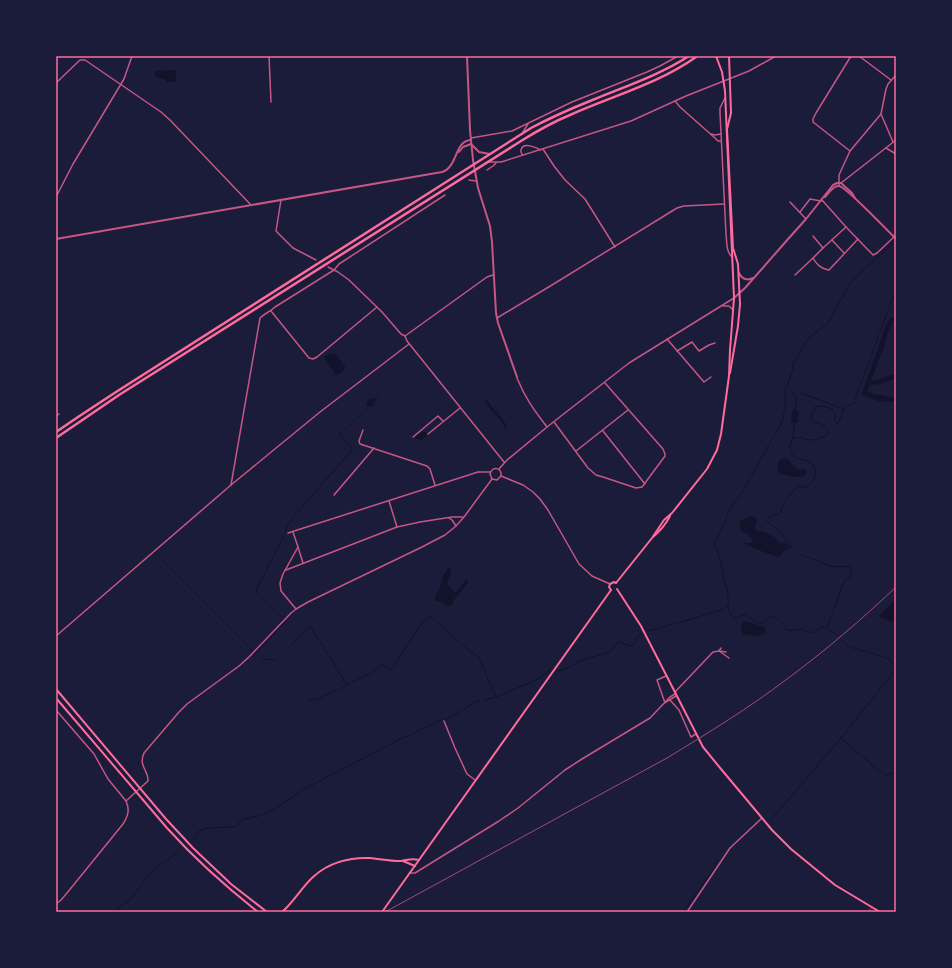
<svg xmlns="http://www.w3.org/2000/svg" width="952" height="968" font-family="Poppins,sans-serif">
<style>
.water{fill:#12122b}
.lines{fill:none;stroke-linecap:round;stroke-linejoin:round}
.stream{stroke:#12122b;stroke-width:1}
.service{stroke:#c65784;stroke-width:0.5}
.minor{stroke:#c65784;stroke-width:1.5}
.tertiary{stroke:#c65784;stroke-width:2}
.secondary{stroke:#ff6b9d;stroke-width:2}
.trunk{stroke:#ff6b9d;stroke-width:2.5}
.rail{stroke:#a44b75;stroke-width:1}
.neatline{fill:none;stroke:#ff6b9d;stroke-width:1.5}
</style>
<rect width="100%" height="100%" fill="#1b1b3a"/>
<g class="water">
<polygon points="176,70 176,82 166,82 166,79 163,79 155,76 155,71"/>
<path d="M896 313V316L887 334 884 347 871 381C880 380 887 376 896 374V378L880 384 870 385 867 390 870 393 896 398V402L878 401 862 395V393L885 328 890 319 895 316Z"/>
<polygon points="334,353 345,366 345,368 342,372 337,375 335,375 332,369 324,359 325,356"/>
<path d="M373 398 376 399 375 403 372 407 366 405C367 401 368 399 373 398Z"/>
<path d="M486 400H487C493 410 502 416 507 427L505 428C500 417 490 411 485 401Z"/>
<polygon points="793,409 796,409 799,412 797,423 791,422 791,420"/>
<polygon points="422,432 427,433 427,436 421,440 416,438 416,437"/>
<path d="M785 458 788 459 794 467 799 469 806 470C807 483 787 474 780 474 777 470 777 464 780 460Z"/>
<path d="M750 516 755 517 757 520C756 524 753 528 757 531 767 533 774 534 780 544 785 541 787 544 791 548 785 549 783 551 779 557H777L759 550 743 543H751L753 541C751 536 748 533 742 532 740 529 739 524 740 521Z"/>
<polygon points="448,568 450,569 451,573 447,583 454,592 456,592 466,580 468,581 468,583 453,601 452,605 448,606 442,602 436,601 435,598 436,594 439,591 443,576"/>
<polygon points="896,599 896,619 892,622 881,618 880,615"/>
<path d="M744 621 765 627 766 633C758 638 751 635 743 634 740 628 741 625 744 621Z"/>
</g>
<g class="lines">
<g class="stream">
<polyline points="880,332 896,289"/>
<path d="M792 392C798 396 796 403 796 410"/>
<polyline points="801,393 843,409"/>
<polyline points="376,399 379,395"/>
<polyline points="855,399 879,335"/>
<polyline points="353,422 369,406"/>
<polyline points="793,439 794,423"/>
<polyline points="294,516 352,450 352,448 340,435 340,434 350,425"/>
<polyline points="285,532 289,523 293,518"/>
<path d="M792 547 785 539 781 533 766 520C770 516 772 514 778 515L780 514C781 506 791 490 799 487 800 487 805 487 806 487 811 484 814 481 815 475 816 457 803 463 794 456 791 454 789 449 790 445 793 432 804 440 811 440 816 440 824 437 828 434 828 425 818 424 811 420L812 413 815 407 823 406 832 409 835 415V422L837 424 838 423 845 408 854 403"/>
<polyline points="156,554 252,650"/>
<polyline points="802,555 831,566 840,567 850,566 851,577 844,581 827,628"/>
<path d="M728 607C729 597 727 588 724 579 721 567 721 556 714 546L730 509 734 503 742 493 772 439 781 425 785 409V390L793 370V363C800 356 802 346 808 339 814 332 822 329 828 323L849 285 855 278 894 242"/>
<polyline points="283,618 257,592 256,590 284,536"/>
<path d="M648 631 691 619 721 610 726 606 728 607 732 618C736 618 743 615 747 614L756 623C763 624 765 622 770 617 779 617 782 623 787 630H803L812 633 815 632 821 627C827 628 832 631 837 635"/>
<polyline points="842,640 847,646 884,657 889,659 896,667"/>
<polyline points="291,645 309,627 311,627 347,685"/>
<polyline points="255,654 286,621"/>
<path d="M261 658C267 661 273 658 278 662"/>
<polyline points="557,671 563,670 580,661 609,652 614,648 619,641 629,646 633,645 638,636 642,634"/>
<polyline points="301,692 302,693"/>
<polyline points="309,699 316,700 324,696 344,687 352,682 370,674 382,665 384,665 389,670 392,669 421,624 429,617 432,618 472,653 478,656 496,697"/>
<polyline points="484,700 496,697 533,681 540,678 550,670"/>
<polyline points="464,710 474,702 479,701"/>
<polyline points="445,720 462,711"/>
<polyline points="841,738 878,770 885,774"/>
<polyline points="887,775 896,772"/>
<polyline points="769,822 841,738 896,669"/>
<path d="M193 839 199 831 206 828 236 827C245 815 242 820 254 817 259 816 264 814 269 812 285 805 295 792 312 785L404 737 412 735 419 730 441 720"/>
<polyline points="112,912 131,899 147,877 162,863 180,852"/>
<polyline points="683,912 712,871 715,866 717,860"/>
</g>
<polyline class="service" points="868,912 871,908"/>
<g class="minor">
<polyline points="269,56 271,102"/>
<polyline points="859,56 891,80"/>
<polyline points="56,83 80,60 85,60 161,112 170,120 251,205"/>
<path d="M725 98 720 108V113L726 234C727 242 726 252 732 257"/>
<polyline points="675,101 680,107 715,138 718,141 721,141"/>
<polyline points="523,132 528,124"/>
<polyline points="711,134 715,135 721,134"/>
<polyline points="471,138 512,131 572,102 647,72 660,66 678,56"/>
<polyline points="893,142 881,114 886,89 888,84 896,75"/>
<polyline points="886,148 896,154"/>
<polyline points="543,149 554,166 565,180 585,199 615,247"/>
<polyline points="850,151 813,122 813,119 816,113 851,56"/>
<path d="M523 155C521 153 520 153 521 150 523 141 537 148 541 150"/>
<polyline points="488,162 501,162 631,121 686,96 749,71 776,56"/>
<polyline points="487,170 493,166 496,163"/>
<polyline points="469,180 476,181"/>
<polyline points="841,183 896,140"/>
<polyline points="839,186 839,175 850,151 881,114"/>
<polyline points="56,197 73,164 124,79 132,56"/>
<polyline points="281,200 276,231 293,248 316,260"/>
<polyline points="822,200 846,227 873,255 877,253 894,237"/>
<polyline points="790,202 806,219"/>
<polyline points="800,212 810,199 821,201"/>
<path d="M846 227 823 248 813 258C817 265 820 268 829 270L858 239"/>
<polyline points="813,236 823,248"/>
<polyline points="832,240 844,253"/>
<polyline points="328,267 338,272 349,280 382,312 401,334 405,336 407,341 504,462"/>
<polyline points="795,275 813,258"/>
<polyline points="723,306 729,306 732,309"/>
<polyline points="271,311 309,358 313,359 317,357 377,307"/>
<polyline points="497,318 552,285 677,208 684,206 724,204"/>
<polyline points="405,336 487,277 493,275"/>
<polyline points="667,339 704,382 711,377"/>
<polyline points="677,351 692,342 699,351 709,345 715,343"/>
<path d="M517 378C525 398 534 410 547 427"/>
<polyline points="56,416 59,414"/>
<polyline points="554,422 588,468 596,475 603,477 636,488 642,487 665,456 665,454 663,449 605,383"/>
<polyline points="363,430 359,441 360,444 427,466 430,469 435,485"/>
<polyline points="603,431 645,484"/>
<polyline points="428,434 460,408"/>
<polyline points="413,437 438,416 443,421"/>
<polyline points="576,451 628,410"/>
<polyline points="499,469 507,460 547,427 629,363 734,298"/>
<polyline points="501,476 523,485 533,492 540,499 548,510 579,564 592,576 610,584"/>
<path d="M492 479 490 474C492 466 502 467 501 476"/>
<polyline points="492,479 497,480 501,476"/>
<path d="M231 485 260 318C265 313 270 312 275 307L334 270 339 264 445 195"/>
<polyline points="334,495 374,448"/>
<polyline points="389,501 397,527"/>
<polyline points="449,518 452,520 456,526"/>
<polyline points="293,532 298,547 283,574 280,583 281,591 296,609"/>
<polyline points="288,533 478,472 490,472"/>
<polyline points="298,547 303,563"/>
<polyline points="286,570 397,527 420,522 452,517 463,517"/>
<polyline points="56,636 231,485 320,412 409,344"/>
<polyline points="721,648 719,651 729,658"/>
<polyline points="675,692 713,652 719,651 726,652"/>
<polyline points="670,700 679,710 691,737 696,734"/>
<polyline points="666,702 676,696"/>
<polyline points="665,703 657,680 666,676"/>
<path d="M56 710 94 754 108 779 126 801C130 810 128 816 123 824L67 893 61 900 56 904"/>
<polyline points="444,721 455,748 467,774 475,780"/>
<path d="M126 801 148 781C149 770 138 767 144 753L179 712 187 704 239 666 249 657 291 613 296 609 308 602 422 547 445 535 456 526 464 517 492 479"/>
<polyline points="410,873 415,873 499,821 518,808 565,770 582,759 650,718 670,697 675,694"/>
<polyline points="687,912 730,848 762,818"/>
</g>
<g class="tertiary">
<polyline points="467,56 470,130 473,160 478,188 490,226 492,242 496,313 498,323 517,377"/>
<polyline points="471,144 479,152 490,154"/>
<polyline points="459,152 463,147 471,144"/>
<path d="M825 197C828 194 833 185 839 186 845 186 889 232 896 239"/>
<path d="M56 239 442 172C458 167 454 142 470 140"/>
<path d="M739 273C742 279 747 281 753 278"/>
<polyline points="734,298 745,288 789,238 806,219 833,185 837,183 841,183 852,193 855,198"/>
</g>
<g class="secondary">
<polyline points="729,56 731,113 727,129 733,248 738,264 740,304 738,326 730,373"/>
<path d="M653 537C660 531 666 524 670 516"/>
<polyline points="616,583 652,538 664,520 672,513 707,469 717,450 721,434 729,376 730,350 734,298 725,91 722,72 716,56"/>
<polyline points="617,589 641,626 680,702 703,747 721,769 772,830 791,849 835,885 880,912"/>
<polyline points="611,590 609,587 610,584 614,582 616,583"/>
<polyline points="56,689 166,819 193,848 231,884 267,912"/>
<path d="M56 698 167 828C195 859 225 886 258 912"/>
<polyline points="403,861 415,866"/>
<path d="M282 912C294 902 301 888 313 877 328 863 349 857 370 858 380 859 390 861 401 861 408 860 411 858 419 860"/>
<polyline points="382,912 611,590"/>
</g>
<g class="trunk">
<path d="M56 432 78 417 116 392 531 128C550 118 570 109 590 101 623 87 658 76 689 56"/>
<path d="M56 438 119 395 521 141C537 131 553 122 570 115 612 96 658 84 696 57"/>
</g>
<path class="rail" d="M385 912 667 758C708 733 749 708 787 679 825 651 861 620 896 587"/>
</g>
<rect width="952" height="968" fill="none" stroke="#1b1b3a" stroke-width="114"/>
<rect x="57" y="57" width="838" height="854" class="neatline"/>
</svg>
